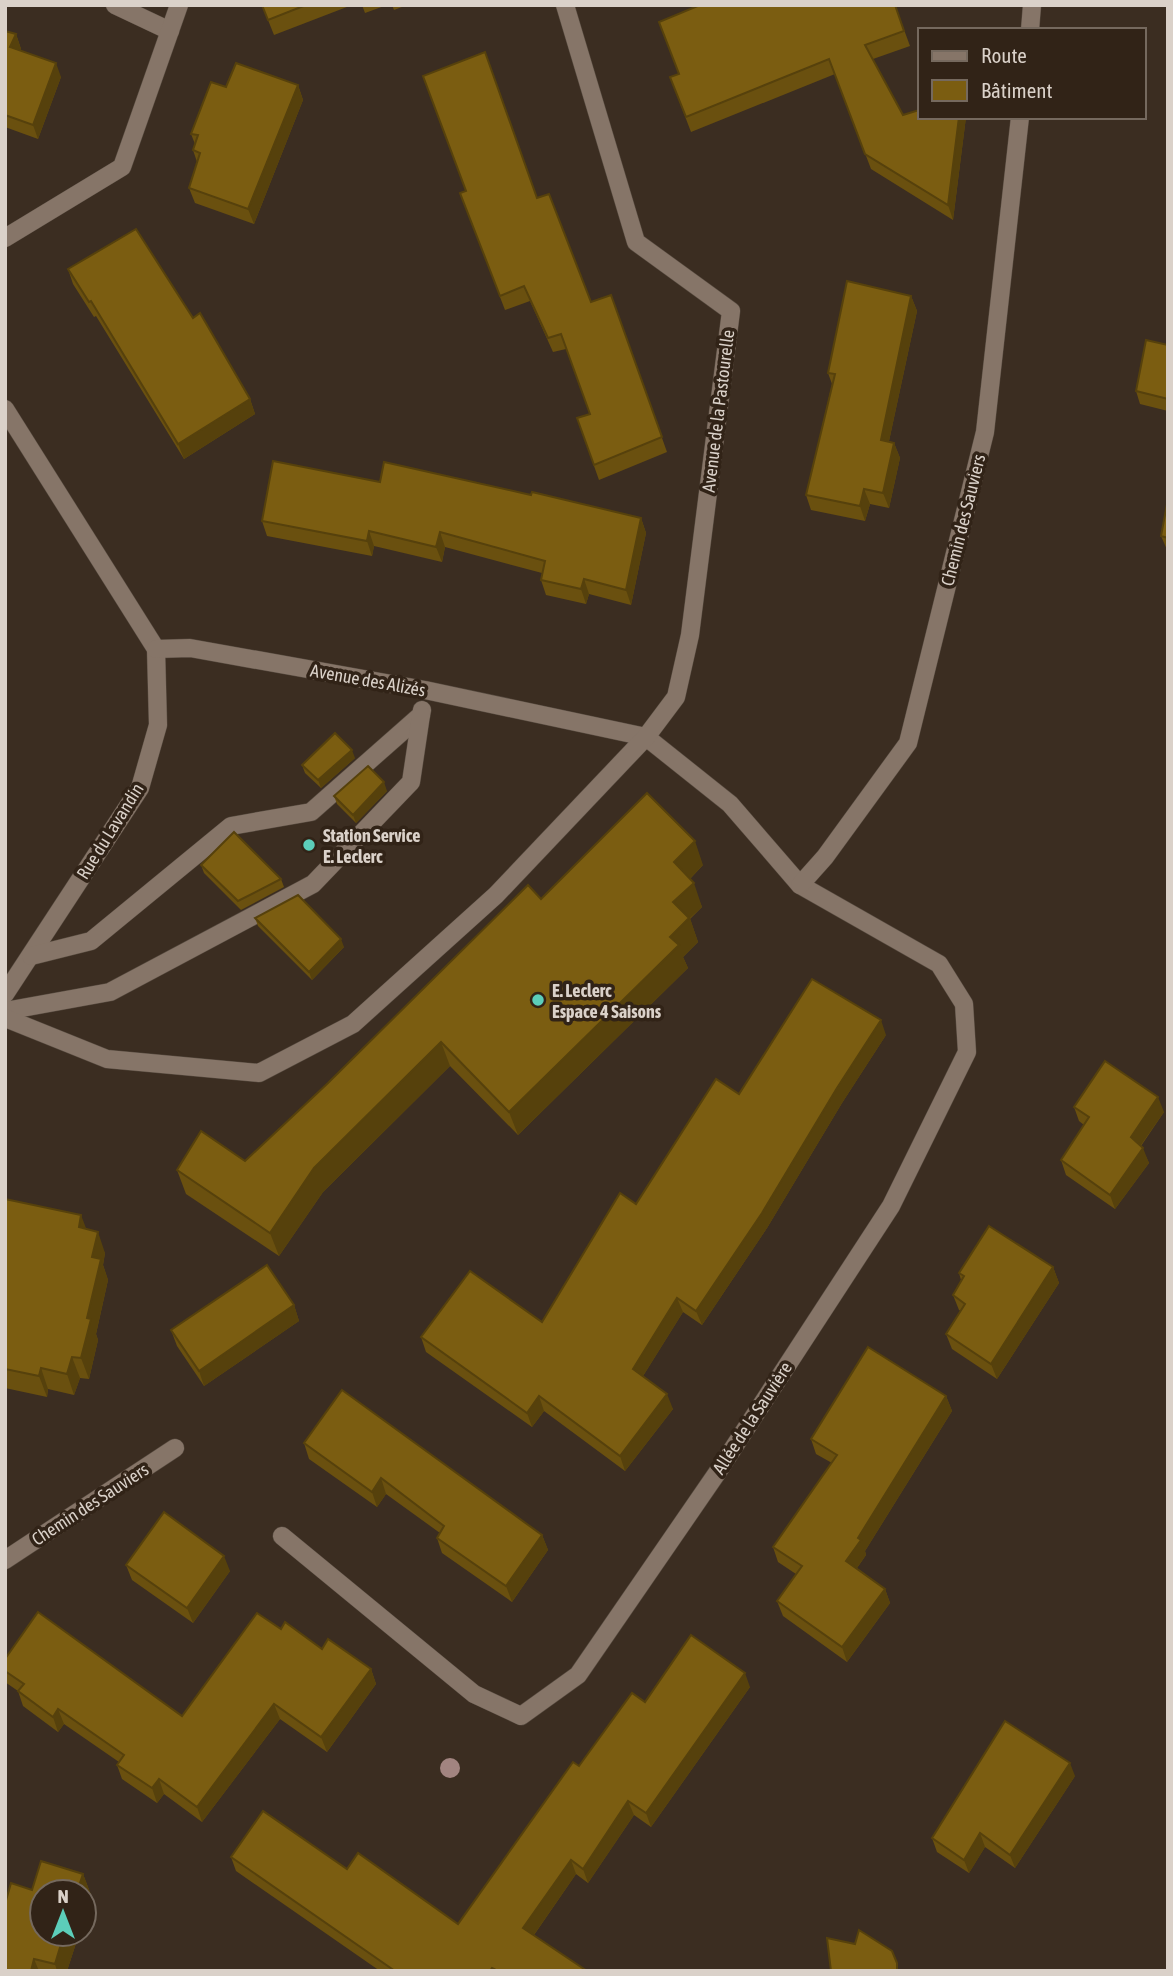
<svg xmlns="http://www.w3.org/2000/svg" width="1173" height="1976" font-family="'Asap Condensed',sans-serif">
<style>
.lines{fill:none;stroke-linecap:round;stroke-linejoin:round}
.minor-casing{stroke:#564a3f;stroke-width:19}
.minor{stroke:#867568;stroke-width:18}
.tree{fill:#a28480}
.wall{fill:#6a500f}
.shaded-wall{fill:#56410c}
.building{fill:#7b5d11;stroke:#56410c;stroke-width:2}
.poi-dot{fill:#5cceba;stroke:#312317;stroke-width:2.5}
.labels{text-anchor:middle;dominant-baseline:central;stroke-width:7;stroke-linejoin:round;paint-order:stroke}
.street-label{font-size:18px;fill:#dad1c9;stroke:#312317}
.poi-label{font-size:18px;font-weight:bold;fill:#dad1c9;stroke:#312317;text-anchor:start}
</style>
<rect width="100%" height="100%" fill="#3b2d21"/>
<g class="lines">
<defs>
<g id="minor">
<polyline points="115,5 170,31"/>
<polyline points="1030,30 1032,5"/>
<polyline points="5,238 122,167 179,5"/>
<polyline points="5,409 156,649 158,725 140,788 5,994"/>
<polyline points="156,649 190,648 425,690 646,737 730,804 800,885 939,964 964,1004 967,1052 891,1206 717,1473 578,1675 521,1716 474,1694 282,1536"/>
<polyline points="800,885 825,857 908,743 985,432 1020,117"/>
<polyline points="31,956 91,941 231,826 311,812 421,715 422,710"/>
<polyline points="5,1011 110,992 313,884 411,782 421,715"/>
<polyline points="5,1018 107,1059 259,1073 353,1024 496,895 646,737 676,697 690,635 731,311 636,242 565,5"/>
<polyline points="5,1560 175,1448"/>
</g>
</defs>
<use href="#minor" class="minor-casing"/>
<use href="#minor" class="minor"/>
</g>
<circle class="tree" cx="450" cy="1768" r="10"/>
<g class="wall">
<polygon points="262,5 352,5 274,35"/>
<polygon points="362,5 387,5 365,13"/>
<polygon points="392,5 407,5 394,10"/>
<polygon points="895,5 910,46 873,59 903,115 919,117 966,117 953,220 871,169 835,74 691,132 670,77"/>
<polygon points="5,31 16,34 21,49 20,50 61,77 38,139 5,127"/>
<polygon points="298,85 303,100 254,224 195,203 189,188 197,162 193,150 195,144 191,134 226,87"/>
<polygon points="460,193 537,198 591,302 611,295 667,452 599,480 577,418 590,414 566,349 553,352 530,301 505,310"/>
<polygon points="68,269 193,318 250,399 255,414 184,459 96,316 94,317 73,284"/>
<polygon points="911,296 917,311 889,441 894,443 900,458 889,508 870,504 865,521 811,510 806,495 832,384 828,373"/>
<polygon points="1168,345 1168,411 1140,404 1136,391"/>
<polygon points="380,482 641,518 646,533 631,605 589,594 586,604 546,595 541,580 542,573 445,547 442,562 374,546 372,556 267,536 262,521"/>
<polygon points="1168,499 1168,552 1161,536"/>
<polygon points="355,758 321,788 305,773 302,765"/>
<polygon points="387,791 356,823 337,804 334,796"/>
<polygon points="201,865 281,879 284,887 241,910 204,873"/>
<polygon points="703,865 690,879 702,907 690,919 698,942 683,957 688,968 518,1135 450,1066 323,1192 279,1256 186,1194 177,1170 245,1161 541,899"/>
<polygon points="255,918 344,947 312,980 258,926"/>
<polygon points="886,1035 842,1103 767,1228 702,1325 683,1312 643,1376 673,1409 625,1471 544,1411 532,1427 426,1352 421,1337 542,1322 636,1204 739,1094"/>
<polygon points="1074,1107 1164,1112 1141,1146 1149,1163 1115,1209 1066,1175 1061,1160 1084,1125 1079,1121"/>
<polygon points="5,1199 87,1229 105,1253 103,1265 108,1280 96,1334 98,1340 89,1379 80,1378 74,1395 48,1389 47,1397 5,1388"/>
<polygon points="1053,1267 1059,1283 997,1379 952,1349 946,1334 961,1311 959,1310 953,1295 961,1280 959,1273"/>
<polygon points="294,1305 299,1321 204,1386 177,1346 171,1330"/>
<polygon points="946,1396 952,1411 865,1551 866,1555 857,1568 885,1589 890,1603 847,1662 783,1616 777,1601 796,1574 778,1562 773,1547 832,1463 816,1454 811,1439"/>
<polygon points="304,1443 542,1535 548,1550 512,1602 442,1553 437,1538 440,1533 386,1494 377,1507 309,1459"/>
<polygon points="126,1565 230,1571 193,1623 132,1580"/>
<polygon points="281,1629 322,1649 371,1669 376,1684 327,1752 280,1719 202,1822 164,1794 157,1803 122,1779 117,1765 119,1762 64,1724 58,1732 23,1706 18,1691 5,1682 5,1659 182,1716"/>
<polygon points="750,1687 651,1827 634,1815 588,1883 576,1874 534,1935 587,1971 380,1971 236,1871 231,1857 347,1869 458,1924 579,1766 645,1702"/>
<polygon points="1075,1776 1015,1868 985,1847 969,1873 937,1852 932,1838"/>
<polygon points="83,1874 91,1895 42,1934 79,1934 67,1971 5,1971 32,1890"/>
</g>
<g class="shaded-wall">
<polygon points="16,34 21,49 15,61 10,47"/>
<polygon points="56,63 61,77 38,139 33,125"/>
<polygon points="298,85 303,100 254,224 248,209"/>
<polygon points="959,117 966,117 953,220 948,205"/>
<polygon points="911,296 917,311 886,455 881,440"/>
<polygon points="250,399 255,414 184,459 178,444"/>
<polygon points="894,443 900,458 889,508 883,493"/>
<polygon points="864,489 870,504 865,521 860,506"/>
<polygon points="641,518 646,533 631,605 626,590"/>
<polygon points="369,531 374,546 372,556 367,541"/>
<polygon points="440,532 445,547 442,562 436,547"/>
<polygon points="584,579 589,594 586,604 581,589"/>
<polygon points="352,750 355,758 321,788 318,780"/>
<polygon points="384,782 387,791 356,823 353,815"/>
<polygon points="695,841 703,865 683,886 674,862"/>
<polygon points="694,883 702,907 690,918 698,942 683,957 688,968 518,1135 509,1112 670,937 673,902"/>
<polygon points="341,939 344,947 312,980 309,972"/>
<polygon points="881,1020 886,1035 842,1103 767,1228 702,1325 696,1311"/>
<polygon points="441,1042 450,1066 323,1192 279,1256 270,1233 314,1168"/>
<polygon points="1158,1097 1164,1112 1136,1152 1131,1137"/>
<polygon points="1143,1148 1149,1163 1115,1209 1110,1195"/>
<polygon points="81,1215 89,1236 79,1227"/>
<polygon points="98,1232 105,1253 103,1265 108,1280 96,1334 98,1340 89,1379 81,1358 87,1318 92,1257"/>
<polygon points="1053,1267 1059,1283 997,1379 991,1364"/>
<polygon points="677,1298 683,1312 638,1384 633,1369"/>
<polygon points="294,1305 299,1321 204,1386 199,1371"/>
<polygon points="72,1357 80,1378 74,1395 67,1374"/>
<polygon points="41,1368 48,1389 47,1397 39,1376"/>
<polygon points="667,1394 673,1409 625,1471 620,1456"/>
<polygon points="539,1396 544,1411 532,1427 527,1413"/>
<polygon points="946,1396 952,1411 865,1551 866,1555 852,1575 846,1561 858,1538"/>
<polygon points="381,1478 386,1494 377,1507 372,1492"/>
<polygon points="542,1535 548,1550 512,1602 506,1586"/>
<polygon points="224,1556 230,1571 193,1623 187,1608"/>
<polygon points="885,1589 890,1603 847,1662 842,1647"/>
<polygon points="371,1669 376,1684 327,1752 321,1737"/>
<polygon points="745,1673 750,1687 651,1827 646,1813"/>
<polygon points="274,1704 280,1719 202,1822 197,1807"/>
<polygon points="58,1709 64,1724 58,1732 53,1717"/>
<polygon points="1070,1763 1075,1776 1015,1868 1010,1855"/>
<polygon points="159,1779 164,1794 157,1803 152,1788"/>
<polygon points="628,1801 634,1815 588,1883 583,1869"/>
<polygon points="980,1833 985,1847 969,1873 964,1860"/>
<polygon points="571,1860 576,1874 529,1942 523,1928"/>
<polygon points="83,1874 91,1895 84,1917 84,1892 77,1892"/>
<polygon points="64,1934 79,1934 67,1971 57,1971 55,1964"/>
<polygon points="34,1959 39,1971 31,1971"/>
</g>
<g class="building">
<polygon points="262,5 306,5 268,20"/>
<polygon points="700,5 895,5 904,31 865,45 903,115 919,110 919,117 959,117 948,205 865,154 829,59 686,117 670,77 679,74 659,22"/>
<polygon points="5,31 16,34 10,47 56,63 33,125 5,115"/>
<polygon points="485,52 537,198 549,194 591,302 611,295 662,437 594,465 577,418 590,414 561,334 548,338 524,286 500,296 460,193 466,191 423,76"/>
<polygon points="236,63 298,85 248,209 189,188 200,153 193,150 198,135 191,134 211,82 226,87"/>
<polygon points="136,229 193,318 200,313 250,399 178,444 91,301 89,302 68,269"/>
<polygon points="847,281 911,296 881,440 894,443 883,493 864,489 860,506 806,495 835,374 828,373"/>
<polygon points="1146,340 1168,345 1168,399 1136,391"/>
<polygon points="273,461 380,482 384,462 531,495 532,492 641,518 626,590 584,579 581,589 541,580 545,561 440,532 436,547 369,531 367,541 262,521"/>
<polygon points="1168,499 1168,538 1161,536"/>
<polygon points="335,733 352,750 318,780 302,765"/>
<polygon points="368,766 384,782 353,815 334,796"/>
<polygon points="647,793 695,841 674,862 694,883 673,902 689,918 670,937 679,945 509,1112 441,1042 314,1168 270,1233 177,1170 201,1131 245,1161 328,1083 528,885 541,899"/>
<polygon points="234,832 281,879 238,901 201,865"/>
<polygon points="298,895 341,939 309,972 255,918"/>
<polygon points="812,979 881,1020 837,1088 762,1213 696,1311 677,1298 633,1369 667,1394 620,1456 539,1396 527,1413 421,1337 470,1271 542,1322 620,1193 636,1204 716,1079 739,1094"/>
<polygon points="1105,1061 1158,1097 1131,1137 1143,1148 1110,1195 1061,1160 1089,1117 1074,1107"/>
<polygon points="5,1199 81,1215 79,1227 98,1232 92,1257 101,1259 87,1318 91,1319 81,1358 72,1357 67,1374 41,1368 39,1376 5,1369"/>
<polygon points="989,1226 1053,1267 991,1364 946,1334 965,1304 953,1295 964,1276 959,1273"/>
<polygon points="267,1265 294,1305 199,1371 171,1330"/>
<polygon points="868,1347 946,1396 858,1538 861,1540 846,1561 885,1589 842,1647 777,1601 802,1566 773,1547 837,1455 811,1439"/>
<polygon points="342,1390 542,1535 506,1586 437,1538 444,1526 381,1478 372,1492 304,1443"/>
<polygon points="164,1512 224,1556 187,1608 126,1565"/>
<polygon points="38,1612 182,1716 257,1613 281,1629 285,1622 322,1649 328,1639 371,1669 321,1737 274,1704 197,1807 159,1779 152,1788 117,1765 124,1755 58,1709 53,1717 18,1691 24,1684 5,1671 5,1659"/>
<polygon points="691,1635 745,1673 646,1813 628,1801 583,1869 571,1860 523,1928 587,1971 498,1971 492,1968 490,1971 395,1971 231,1857 263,1811 347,1869 358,1853 458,1924 573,1762 579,1766 632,1693 645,1702"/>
<polygon points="1005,1721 1070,1763 1010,1855 980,1833 964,1860 932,1838"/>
<polygon points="41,1861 83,1874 77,1892 42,1892 42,1934 64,1934 55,1964 34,1959 31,1971 5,1971 5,1904 11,1883 32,1890"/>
<polygon points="859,1930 892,1951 897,1963 897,1971 831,1971 827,1938 855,1944"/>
</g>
<g class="poi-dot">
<circle cx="309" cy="845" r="7"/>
<circle cx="538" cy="1000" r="7"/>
</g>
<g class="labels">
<g class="street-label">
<text transform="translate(718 411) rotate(-83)">Avenue de la Pastourelle</text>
<text transform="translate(963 520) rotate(-76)">Chemin des Sauviers</text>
<text transform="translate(368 680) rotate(10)">Avenue des Alizés</text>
<text transform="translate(110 831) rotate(-58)">Rue du Lavandin</text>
<text transform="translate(752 1418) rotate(-57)">Allée de la Sauvière</text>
<text transform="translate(90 1504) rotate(-33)">Chemin des Sauviers</text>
</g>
<g class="poi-label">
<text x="323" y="835">Station Service<tspan x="323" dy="21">E. Leclerc</tspan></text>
<text x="552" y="990">E. Leclerc<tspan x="552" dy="21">Espace 4 Saisons</tspan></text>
</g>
</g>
<rect width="1173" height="1976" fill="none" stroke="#dad1c9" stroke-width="14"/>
<rect x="918" y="28" width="228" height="91" fill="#312317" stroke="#75695e" stroke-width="2"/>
<rect x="932" y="51" width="35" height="10" fill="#867568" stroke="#75695e" stroke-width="2"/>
<text x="981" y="63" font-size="21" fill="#dad1c9">Route</text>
<rect x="932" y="80" width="35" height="21" fill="#7b5d11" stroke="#75695e" stroke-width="2"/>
<text x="981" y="98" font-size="21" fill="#dad1c9">Bâtiment</text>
<g transform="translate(63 1913)"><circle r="33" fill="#312317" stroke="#75695e" stroke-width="2"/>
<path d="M0-5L12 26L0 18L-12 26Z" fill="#5cceba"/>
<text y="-10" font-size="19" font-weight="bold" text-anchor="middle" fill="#dad1c9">N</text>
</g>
</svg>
